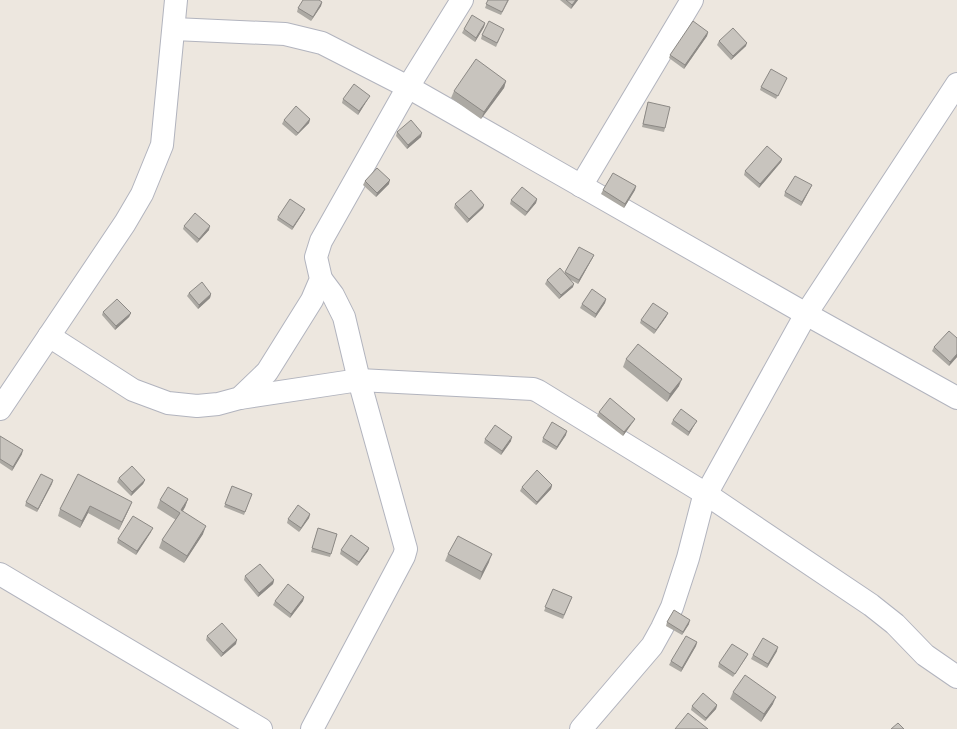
<svg xmlns="http://www.w3.org/2000/svg" width="957" height="729" font-family="'Alegreya Sans',sans-serif">
<style>
.lines{fill:none;stroke-linecap:round;stroke-linejoin:round}
.street-casing{stroke:#b2b4be;stroke-width:24}
.street{stroke:#fff;stroke-width:22}
.wall{fill:#aca9a3}
.shaded-wall{fill:#8c8985}
.building{fill:#c8c4be;stroke:#8c8985}
</style>
<rect width="100%" height="100%" fill="#ede7df"/>
<g class="lines">
<defs>
<g id="street">
<polyline points="174,29 285,34 322,43 408,87 806,314 957,398"/>
<polyline points="581,186 692,0"/>
<polyline points="49,336 133,390 168,403 197,406 218,404 240,398 267,372 312,300 321,279 316,257 321,241 408,87 462,0"/>
<polyline points="240,398 359,380 533,389 538,391 706,494 871,605 895,624 925,655 957,677"/>
<polyline points="0,409 125,223 142,194 162,145 176,0"/>
<polyline points="0,574 261,729"/>
<polyline points="312,729 404,556 406,549 359,380 344,317 333,295 321,279"/>
<polyline points="581,729 652,646 662,628 672,607 688,558 703,500 806,314 957,84"/>
</g>
</defs>
<use href="#street" class="street-casing"/>
<use href="#street" class="street"/>
</g>
<g class="wall">
<polygon points="488,0 509,0 501,15 485,8"/>
<polygon points="560,0 578,0 571,9"/>
<polygon points="322,2 321,6 311,21 297,12 298,8"/>
<polygon points="485,23 484,27 475,42 462,33 464,29"/>
<polygon points="504,29 496,47 481,39 482,35"/>
<polygon points="708,32 707,36 684,69 669,58 670,55"/>
<polygon points="719,41 746,46 731,60 717,45"/>
<polygon points="787,78 776,99 760,90 761,87"/>
<polygon points="506,81 504,88 481,119 451,98 454,91"/>
<polygon points="343,99 368,99 358,115 342,103"/>
<polygon points="648,102 665,128 664,132 642,127"/>
<polygon points="310,119 309,123 296,136 282,124 284,120"/>
<polygon points="397,132 421,137 407,149 396,136"/>
<polygon points="782,159 781,162 759,188 744,175 745,171"/>
<polygon points="365,181 389,184 376,197 363,185"/>
<polygon points="812,185 810,189 801,206 784,196 785,192"/>
<polygon points="636,186 635,190 624,208 601,194 603,190"/>
<polygon points="537,199 536,203 525,216 510,204 511,200"/>
<polygon points="455,204 484,205 483,208 467,223 454,208"/>
<polygon points="305,209 303,213 292,230 277,220 278,217"/>
<polygon points="184,226 209,230 197,243 183,229"/>
<polygon points="594,255 592,259 578,284 571,280 573,287 559,299 545,284 547,280 565,273 565,272"/>
<polygon points="189,293 211,294 210,298 198,309 187,296"/>
<polygon points="606,299 605,303 595,318 580,308 582,304"/>
<polygon points="103,312 131,313 129,317 115,330 102,315"/>
<polygon points="668,313 666,317 654,334 640,323 641,320"/>
<polygon points="957,338 957,357 949,366 932,351 934,347"/>
<polygon points="626,359 679,386 667,402 623,367"/>
<polygon points="599,412 635,419 633,422 623,436 597,416"/>
<polygon points="673,420 697,421 695,424 688,436 671,424"/>
<polygon points="566,435 556,450 542,442 543,438"/>
<polygon points="0,436 22,454 12,471 0,463"/>
<polygon points="485,439 511,441 501,455 484,443"/>
<polygon points="119,478 145,480 143,484 131,496 117,482"/>
<polygon points="53,480 37,512 25,506 26,502"/>
<polygon points="552,485 551,489 536,505 520,491 522,487"/>
<polygon points="232,486 252,494 244,515 224,507"/>
<polygon points="188,499 185,507 183,511 203,534 184,563 159,548 162,540 176,520 157,508 160,500"/>
<polygon points="132,502 129,509 119,530 88,513 80,528 58,516 60,509"/>
<polygon points="310,514 309,518 299,532 287,523 288,519"/>
<polygon points="318,528 337,534 330,557 311,552"/>
<polygon points="151,532 136,555 117,543 118,539"/>
<polygon points="369,548 368,551 357,566 340,554 341,550"/>
<polygon points="448,554 489,562 480,580 445,561"/>
<polygon points="245,576 274,580 273,584 258,597 244,580"/>
<polygon points="553,589 572,597 563,619 544,611"/>
<polygon points="304,597 303,601 290,618 273,605 275,601"/>
<polygon points="667,622 689,624 682,635 666,626"/>
<polygon points="207,636 236,644 221,657 206,640"/>
<polygon points="697,642 696,646 681,672 669,665 671,661"/>
<polygon points="777,651 767,668 751,659 753,655"/>
<polygon points="748,654 746,658 733,677 718,667 719,663"/>
<polygon points="733,692 773,704 761,722 730,699"/>
<polygon points="717,705 716,709 705,721 691,710 692,706"/>
</g>
<g class="shaded-wall">
<polygon points="576,0 578,0 571,9 572,5"/>
<polygon points="322,2 321,6 311,21 313,17"/>
<polygon points="485,23 484,27 475,42 476,38"/>
<polygon points="708,32 707,36 684,69 685,65"/>
<polygon points="747,43 746,46 731,60 733,56"/>
<polygon points="506,81 504,88 481,119 484,112"/>
<polygon points="370,96 368,99 358,115 359,111"/>
<polygon points="310,119 309,123 296,136 298,133"/>
<polygon points="422,133 421,137 407,149 408,145"/>
<polygon points="782,159 781,162 759,188 760,184"/>
<polygon points="390,180 389,184 376,197 377,193"/>
<polygon points="812,185 810,189 801,206 802,202"/>
<polygon points="636,186 635,190 624,208 625,204"/>
<polygon points="537,199 536,203 525,216 527,212"/>
<polygon points="484,205 483,208 467,223 469,219"/>
<polygon points="305,209 303,213 292,230 293,227"/>
<polygon points="210,226 209,230 197,243 199,239"/>
<polygon points="594,255 592,259 578,284 579,280"/>
<polygon points="574,284 573,287 559,299 561,295"/>
<polygon points="211,294 210,298 198,309 199,305"/>
<polygon points="606,299 605,303 595,318 596,314"/>
<polygon points="131,313 129,317 115,330 116,326"/>
<polygon points="668,313 666,317 654,334 656,330"/>
<polygon points="957,354 957,357 949,366 950,362"/>
<polygon points="682,379 679,386 667,402 670,394"/>
<polygon points="635,419 633,422 623,436 624,432"/>
<polygon points="697,421 695,424 688,436 689,432"/>
<polygon points="567,431 566,435 556,450 557,447"/>
<polygon points="512,437 511,441 501,455 502,451"/>
<polygon points="23,450 22,454 12,471 13,467"/>
<polygon points="53,480 52,484 37,512 38,509"/>
<polygon points="145,480 143,484 131,496 132,492"/>
<polygon points="552,485 551,489 536,505 537,502"/>
<polygon points="188,499 185,507 179,517 181,510"/>
<polygon points="132,502 129,509 119,530 122,522"/>
<polygon points="90,506 88,513 80,528 82,521"/>
<polygon points="310,514 309,518 299,532 301,528"/>
<polygon points="206,526 203,534 184,563 187,556"/>
<polygon points="153,528 151,532 136,555 137,551"/>
<polygon points="369,548 368,551 357,566 359,562"/>
<polygon points="492,554 489,562 480,580 482,572"/>
<polygon points="274,580 273,584 258,597 259,593"/>
<polygon points="304,597 303,601 290,618 291,614"/>
<polygon points="690,620 689,624 682,635 683,632"/>
<polygon points="237,640 236,644 221,657 223,653"/>
<polygon points="697,642 696,646 681,672 682,668"/>
<polygon points="778,647 777,651 767,668 768,664"/>
<polygon points="776,697 773,704 761,722 764,714"/>
<polygon points="717,705 716,709 705,721 706,718"/>
</g>
<g class="building">
<polygon points="303,0 319,0 322,2 313,17 298,8"/>
<polygon points="488,0 508,0 502,12 486,4"/>
<polygon points="566,0 576,0 572,5"/>
<polygon points="472,15 485,23 476,38 464,29"/>
<polygon points="489,21 504,29 497,43 482,35"/>
<polygon points="693,21 708,32 685,65 670,55"/>
<polygon points="733,28 747,43 733,56 719,41"/>
<polygon points="476,59 506,81 484,112 454,91"/>
<polygon points="771,69 787,78 778,96 761,87"/>
<polygon points="354,84 370,96 359,111 343,99"/>
<polygon points="648,102 670,107 665,128 643,124"/>
<polygon points="296,106 310,119 298,133 284,120"/>
<polygon points="411,120 422,133 408,145 397,132"/>
<polygon points="767,146 782,159 760,184 745,171"/>
<polygon points="377,168 390,180 377,193 365,181"/>
<polygon points="613,173 636,186 625,204 603,190"/>
<polygon points="795,176 812,185 802,202 785,192"/>
<polygon points="522,187 537,199 527,212 511,200"/>
<polygon points="471,190 484,205 469,219 455,204"/>
<polygon points="290,199 305,209 293,227 278,217"/>
<polygon points="195,213 210,226 199,239 184,226"/>
<polygon points="579,247 594,255 579,280 565,272"/>
<polygon points="560,268 574,284 561,295 547,280"/>
<polygon points="202,282 211,294 199,305 189,293"/>
<polygon points="592,289 606,299 596,314 582,304"/>
<polygon points="117,299 131,313 116,326 103,312"/>
<polygon points="653,303 668,313 656,330 641,320"/>
<polygon points="949,331 957,338 957,354 950,362 934,347"/>
<polygon points="638,344 682,379 670,394 626,359"/>
<polygon points="610,398 635,419 624,432 599,412"/>
<polygon points="681,409 697,421 689,432 673,420"/>
<polygon points="552,422 567,431 557,447 543,438"/>
<polygon points="495,425 512,437 502,451 485,439"/>
<polygon points="0,436 23,450 13,467 0,459"/>
<polygon points="132,466 145,480 132,492 119,478"/>
<polygon points="537,470 552,485 537,502 522,487"/>
<polygon points="41,474 53,480 38,509 26,502"/>
<polygon points="78,474 132,502 122,522 90,506 82,521 60,509"/>
<polygon points="232,486 252,494 245,512 225,504"/>
<polygon points="168,487 188,499 181,510 206,526 187,556 162,540 180,513 160,500"/>
<polygon points="298,505 310,514 301,528 288,519"/>
<polygon points="133,516 153,528 137,551 118,539"/>
<polygon points="318,528 337,534 331,554 312,548"/>
<polygon points="351,535 369,548 359,562 341,550"/>
<polygon points="458,536 492,554 482,572 448,554"/>
<polygon points="260,564 274,580 259,593 245,576"/>
<polygon points="288,584 304,597 291,614 275,601"/>
<polygon points="553,589 572,597 564,615 545,607"/>
<polygon points="674,610 690,620 683,632 667,622"/>
<polygon points="222,623 237,640 223,653 207,636"/>
<polygon points="686,636 697,642 682,668 671,661"/>
<polygon points="763,638 778,647 768,664 753,655"/>
<polygon points="732,644 748,654 735,674 719,663"/>
<polygon points="745,675 776,697 764,714 733,692"/>
<polygon points="703,693 717,705 706,718 692,706"/>
<polygon points="688,713 708,729 675,729"/>
<polygon points="898,723 904,729 891,729"/>
</g>
</svg>
